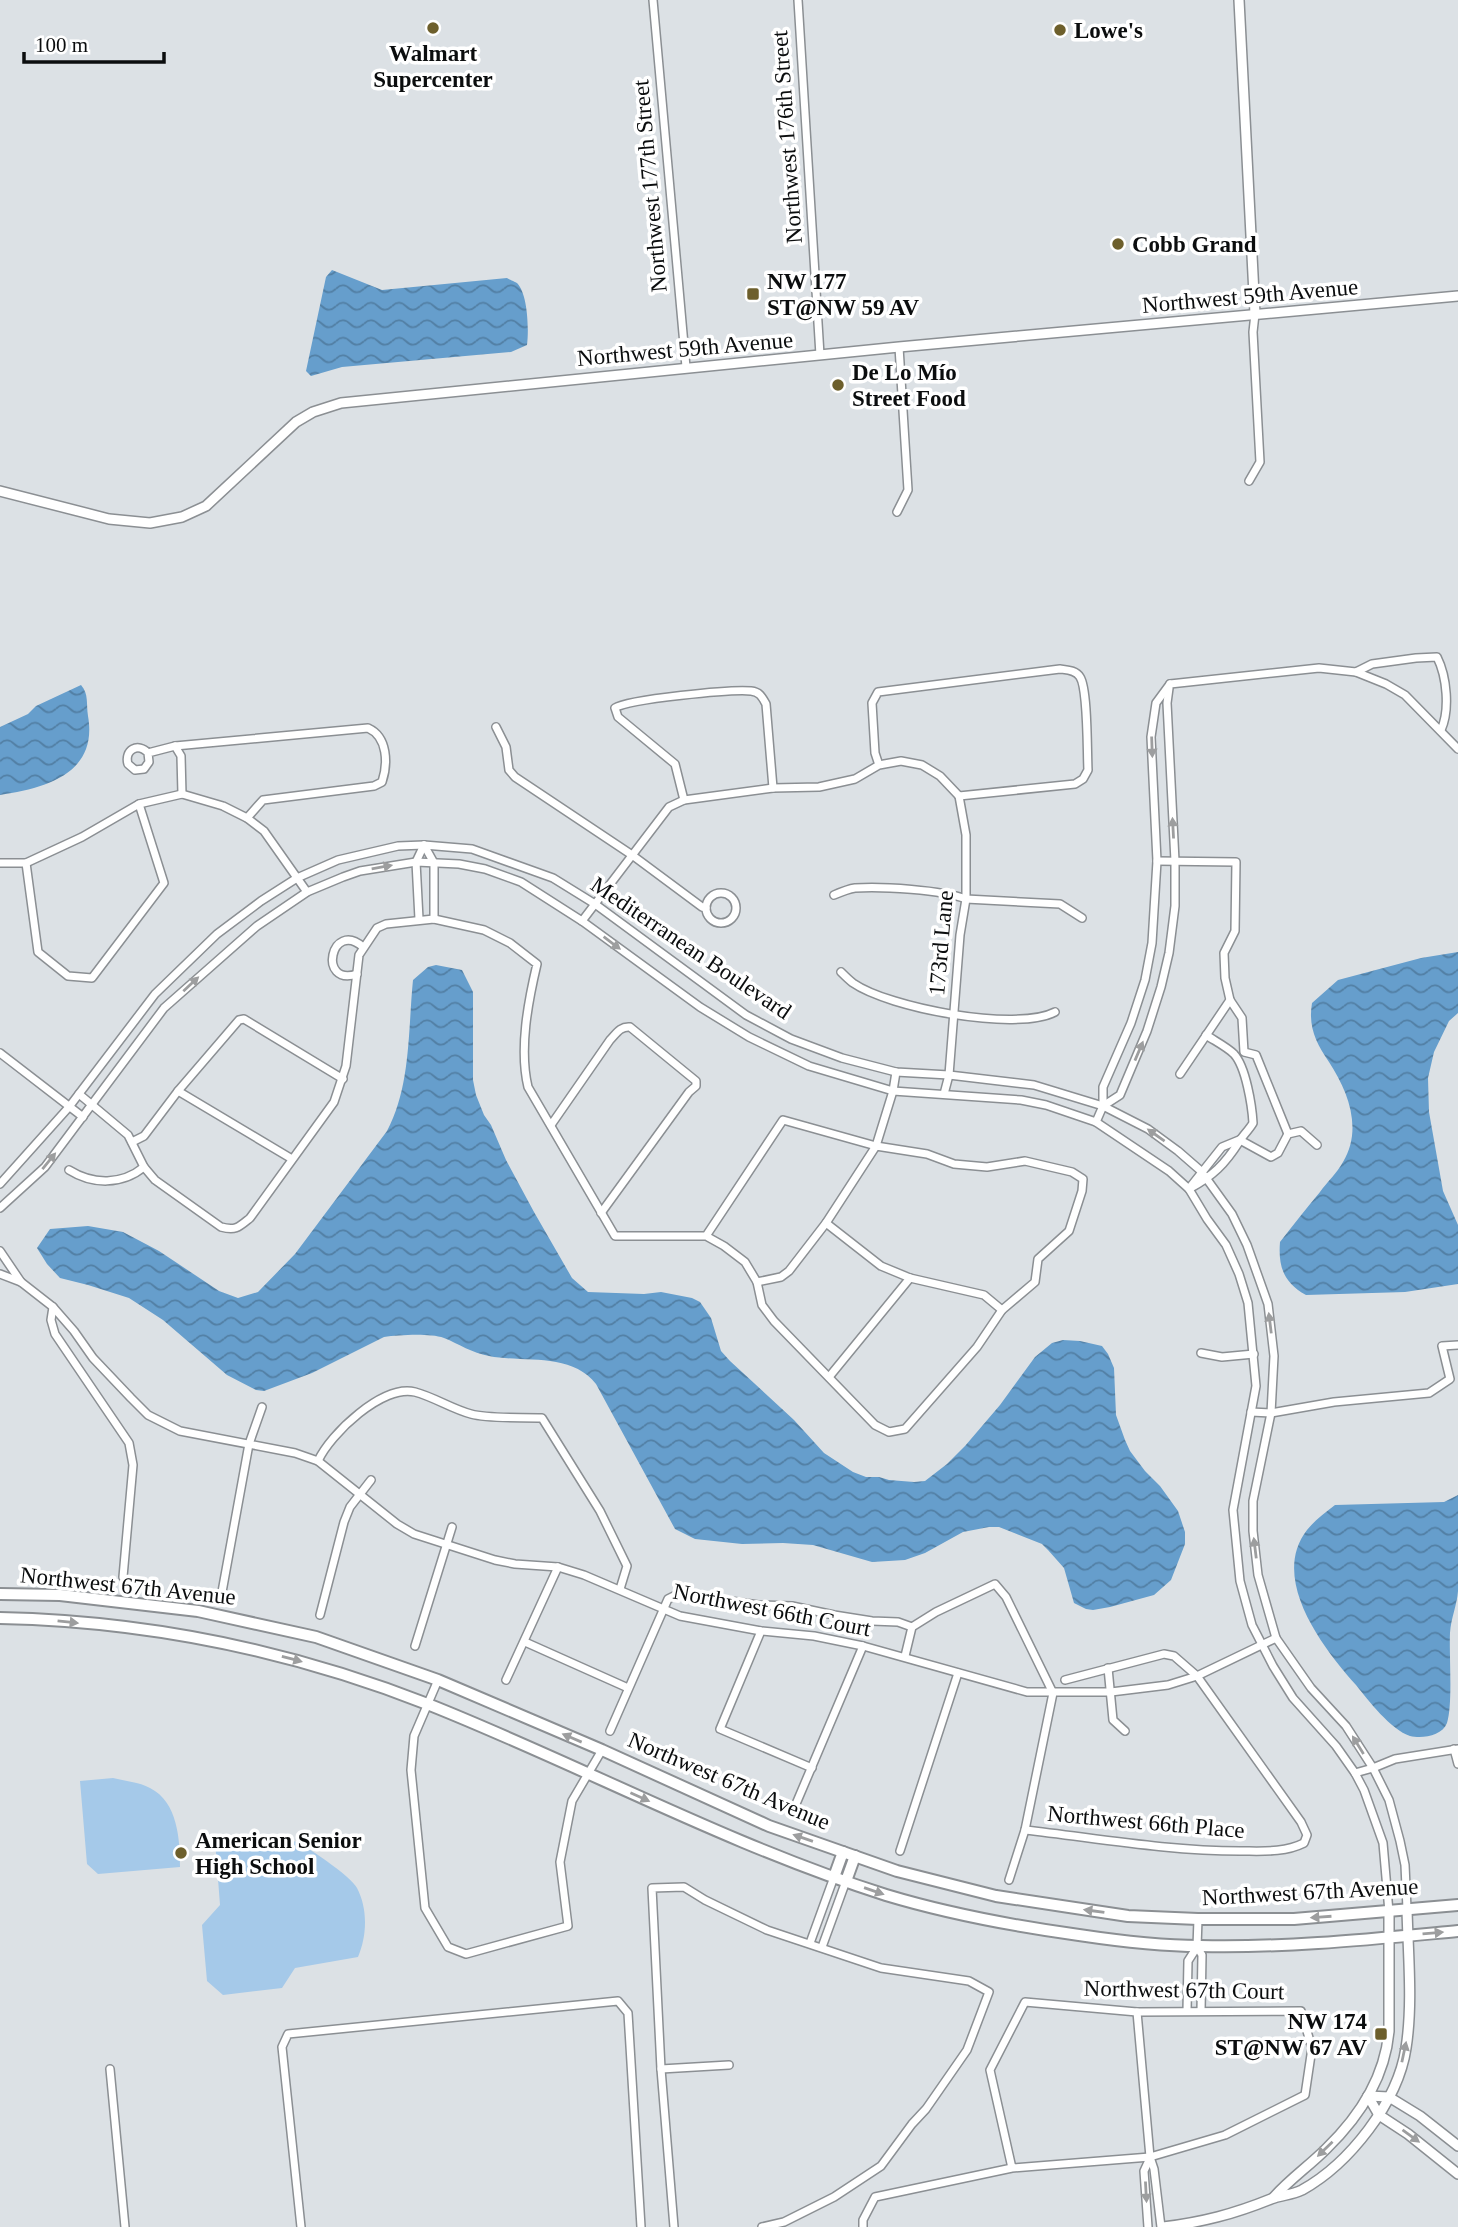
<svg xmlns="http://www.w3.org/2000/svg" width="1458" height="2227" font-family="'Times New Roman',serif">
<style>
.pitch{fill:#a5c9e9}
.water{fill:url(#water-waves)}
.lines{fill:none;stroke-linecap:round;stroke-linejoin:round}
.minor-casing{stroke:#8b8f93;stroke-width:10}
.tertiary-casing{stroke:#8b8f93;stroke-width:12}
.secondary-casing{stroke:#8b8f93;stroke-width:14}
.minor{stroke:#fff;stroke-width:7}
.tertiary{stroke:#fff;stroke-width:9}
.secondary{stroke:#fff;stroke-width:10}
.oneway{fill:#9d9e9f}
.poi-dot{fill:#6d5f2c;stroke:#fff;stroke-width:2.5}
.labels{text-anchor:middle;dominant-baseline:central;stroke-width:7;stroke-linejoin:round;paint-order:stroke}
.poi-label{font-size:23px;font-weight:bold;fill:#0b0d0e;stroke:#fff;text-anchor:start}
.street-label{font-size:23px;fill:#0b0d0e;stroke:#fff}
</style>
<defs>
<pattern id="water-waves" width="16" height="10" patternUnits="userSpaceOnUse" patternTransform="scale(1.75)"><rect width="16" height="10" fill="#669ecc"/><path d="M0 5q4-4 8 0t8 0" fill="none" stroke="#527fa4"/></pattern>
</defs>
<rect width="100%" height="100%" fill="#dce1e5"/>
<g class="pitch">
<path d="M113 1778C125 1781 139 1782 150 1788 178 1802 180 1840 180 1867L98 1874 87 1864 80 1781Z"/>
<path d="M263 1837C272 1837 282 1837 291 1840 303 1843 352 1877 357 1888 368 1909 367 1936 358 1957L295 1968 282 1988 223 1995 207 1981 202 1925 220 1905 215 1840Z"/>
</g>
<g class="water">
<path d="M332 270 382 290 507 278C508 279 516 282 517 283 528 294 529 330 527 345L511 352 342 367 311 376 306 371 326 277Z"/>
<path d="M81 685C89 694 86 704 88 716 98 773 47 788 0 795V727L28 714 36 706Z"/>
<path d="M1458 952V1013L1449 1021 1434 1052 1428 1078 1429 1112 1443 1191 1458 1225V1284L1405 1292 1306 1295C1284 1283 1278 1267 1280 1242 1293 1225 1306 1209 1320 1192 1327 1182 1337 1173 1343 1162 1363 1129 1348 1091 1329 1062 1316 1043 1308 1027 1312 1003L1338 980 1421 958Z"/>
<path d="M436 965 462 970 473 992V1080L476 1095 484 1115 491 1125 506 1160 534 1212 572 1278 588 1292 644 1294 661 1292 692 1298 700 1302 711 1318 721 1351 730 1361 794 1420 824 1453 853 1472 866 1477H879L889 1480 914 1482 925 1481 947 1464 965 1446 1000 1405 1035 1357 1052 1343 1063 1340 1080 1341 1102 1346 1108 1354 1114 1368 1116 1415 1125 1440 1130 1451 1145 1471 1160 1486 1178 1511 1185 1532V1544L1171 1580 1154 1595 1110 1607 1093 1610 1086 1609 1074 1603 1064 1568 1048 1550 1042 1544 999 1527H989L963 1532 925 1553 905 1560 872 1562 813 1545 783 1543 742 1544 695 1539 675 1529 596 1384C571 1352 524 1363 489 1356 472 1353 459 1344 444 1338 429 1333 400 1335 384 1337L312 1373 264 1391 256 1390 227 1375 163 1320 129 1298 88 1285 60 1278 47 1264 37 1248 50 1229 88 1226 123 1232 159 1251 219 1291 238 1298 258 1292 295 1254 387 1131C411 1086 408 1030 413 980L428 967Z"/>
<path d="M1458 1495C1458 1527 1458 1560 1458 1591 1457 1605 1451 1618 1450 1633 1449 1655 1453 1705 1447 1723 1442 1736 1422 1739 1410 1736 1391 1730 1368 1700 1356 1685 1324 1649 1269 1579 1307 1530 1315 1520 1325 1513 1335 1505L1444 1502Z"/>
</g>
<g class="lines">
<defs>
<g id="minor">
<polyline points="653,0 686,367"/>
<polyline points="798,0 820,355"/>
<polyline points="1249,481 1260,462 1253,332 1255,314"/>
<polyline points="897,512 908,490 899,347"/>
<polyline points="1356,672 1386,684 1405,695 1458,749"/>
<path d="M1170 684 1319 668 1356 672 1372 664 1416 658 1437 657C1447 677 1450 710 1441 730"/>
<polyline points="496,727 506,747 509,770 515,777 632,855 702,907 706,908"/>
<polyline points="175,746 181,756 182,794"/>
<path d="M148 753 149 762 144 769 135 770 128 764C124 750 138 742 148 753L175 746 368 728C388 737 388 764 382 782L374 786 263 800 247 818"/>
<path d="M684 800 675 764 618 717 615 708C628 699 733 689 751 691 760 692 762 697 766 704L773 788"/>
<polyline points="424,845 434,863 434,919"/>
<polyline points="1157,861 1236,862 1235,931 1224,953 1225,978 1230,1000 1180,1074"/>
<polyline points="0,863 26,863 82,837 139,804 182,794 223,806 247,818 264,831 307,892"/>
<polyline points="26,863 38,952 68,976 92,978 164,883 139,804"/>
<circle cx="721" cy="908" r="15"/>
<path d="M834 895C841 892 848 889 855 888 881 886 942 890 966 899L1060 904 1082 918"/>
<polyline points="419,919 416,862 424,845"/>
<path d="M582 921 669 807 684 800 773 788 819 787 855 779 879 765 901 761 922 765 940 776 959 796 1075 784 1083 779 1088 770C1087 752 1088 689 1080 677 1076 670 1067 670 1060 669L878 692 872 703 875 753 879 765"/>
<path d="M841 972C845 976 849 980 853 983 889 1008 1016 1032 1055 1012"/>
<path d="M357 974C317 987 331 919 363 947"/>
<polyline points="1230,1000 1242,1018 1244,1052 1256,1055 1288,1134"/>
<polyline points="0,1053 83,1117"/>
<polyline points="178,1091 292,1159"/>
<path d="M79 1094 128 1135 144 1167 155 1180 221 1227C236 1231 239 1227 250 1218L334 1102 346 1066 359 955 377 928 386 924 434 919 484 930 510 943 537 964C528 1002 519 1049 528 1087L615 1236H706L724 1246 745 1262 757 1282 762 1305 774 1321 875 1425 889 1432 905 1429 977 1347 1002 1310 1035 1282 1038 1259 1069 1231 1082 1191 1083 1179 1072 1172 1025 1161 987 1167 954 1164 927 1154 876 1146 783 1120 706 1236"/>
<polyline points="944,1094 949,1075 960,935 966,899 966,835 959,796"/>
<polyline points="1103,1106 1120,1095 1147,1031 1161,987 1169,953 1175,906 1175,861 1167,703 1169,688"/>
<polyline points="1096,1122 1103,1106 1103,1087 1131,1023 1145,980 1152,943 1157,861 1151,737 1156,703 1170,684"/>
<path d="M551 1125 610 1040C616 1034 620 1026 630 1027L696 1081V1086L689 1092 601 1213"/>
<polyline points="1240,1140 1271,1157 1278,1153 1288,1134 1301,1131 1317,1145"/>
<polyline points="132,1142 144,1136 178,1091 239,1020 244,1019 343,1079"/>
<path d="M69 1170C93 1185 122 1185 144 1167"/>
<polyline points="0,1184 69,1107 155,994 217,934 261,901 297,878 338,860 398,846 424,845 472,849 553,878 595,904 746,1015 791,1039 842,1058 896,1072 949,1075 1034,1085 1103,1106 1148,1129 1178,1151 1201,1171 1232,1214 1247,1245 1268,1304 1274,1356 1271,1413 1253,1501 1253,1531 1258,1575 1276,1638 1311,1688 1346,1726 1373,1768 1389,1800 1400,1841 1405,1865 1407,1909"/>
<polyline points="1191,1186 1222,1147 1239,1140"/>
<path d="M1189 1189C1213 1176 1225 1164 1239 1142 1243 1135 1249 1130 1253 1123 1252 1106 1246 1067 1234 1054 1227 1047 1215 1041 1206 1035"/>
<polyline points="0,1208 45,1167 164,1008 257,926 307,892 343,877 360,871 416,862 459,864 485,869 521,882 582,921 700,1007 749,1037 809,1066 893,1091 1021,1100 1046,1105 1096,1122 1169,1171 1189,1189 1207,1219 1226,1245 1239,1274 1248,1303 1256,1386 1233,1510 1240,1581 1252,1625 1273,1666 1293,1698 1336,1746 1355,1773 1364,1790 1383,1843 1389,1912"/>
<polyline points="826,1223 881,1266 910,1278 984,1295 1002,1310"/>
<polyline points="0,1251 21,1282"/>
<polyline points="0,1274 21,1282 53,1307 51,1320 55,1334 129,1443 133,1465 123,1577"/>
<polyline points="757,1282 781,1277 789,1271 826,1223 876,1146 893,1091 896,1072"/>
<polyline points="53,1307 74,1331 93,1358 131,1398 148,1415 180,1431 295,1453 318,1461 397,1524 414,1534 495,1560 515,1564 558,1567 584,1575 680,1616 761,1631 814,1636 863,1646 1027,1692 1111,1692 1168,1685 1197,1676 1276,1638"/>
<polyline points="1201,1353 1222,1357 1254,1354"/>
<polyline points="829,1377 910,1278"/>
<polyline points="1251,1412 1271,1413 1334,1402 1429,1393 1450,1379 1442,1346 1458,1345"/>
<path d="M318 1461C330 1434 383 1384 415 1392 434 1397 452 1409 471 1414 489 1419 522 1417 542 1418L600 1511 627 1566 620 1589"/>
<polyline points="222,1592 249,1444 262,1407"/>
<polyline points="320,1615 344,1522 350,1507 371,1480"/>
<polyline points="761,1631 720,1729 812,1768"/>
<polyline points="525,1642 628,1688"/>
<polyline points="415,1646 452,1527"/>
<polyline points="905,1656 912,1627 936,1612 995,1584 1006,1597 1053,1693 1025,1830 1009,1880"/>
<polyline points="1108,1668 1113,1720 1125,1731"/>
<polyline points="438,1680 414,1736 411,1770 425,1908 448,1947 466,1954 568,1926 560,1862 572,1801 602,1750"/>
<polyline points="506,1680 558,1567"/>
<polyline points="610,1731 668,1599 676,1595 690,1595 758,1605 792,1606 834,1615 872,1621 898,1622 912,1627"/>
<polyline points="1454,1749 1458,1764"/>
<polyline points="1355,1773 1373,1768 1395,1759 1458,1749"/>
<polyline points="793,1811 863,1646"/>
<path d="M1025 1830C1096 1838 1168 1851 1240 1851 1262 1851 1284 1853 1304 1843L1307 1835 1301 1822 1197 1676 1174 1656 1164 1654 1065 1680"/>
<polyline points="900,1851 958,1673"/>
<polyline points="1198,1919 1197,1947 1202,1955 1201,2011"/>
<polyline points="810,1943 834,1877"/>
<polyline points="822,1947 846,1881"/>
<polyline points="1187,2011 1188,1961 1197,1947"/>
<polyline points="1137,2012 1150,2157 1154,2169 1161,2227"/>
<polyline points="110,2069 125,2227"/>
<polyline points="661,2069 729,2065"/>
<polyline points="301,2227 282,2047 288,2034 618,2001 628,2013 641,2227"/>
<polyline points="674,2227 661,2069 652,1888 684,1887 705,1900 767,1930 881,1968 969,1981 989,1992 967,2050 926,2109 912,2124 881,2166 834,2197 784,2222 762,2227"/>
<polyline points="863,2227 863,2220 875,2197 1012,2168 1150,2157 1225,2135 1305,2095 1312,2048 1301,2011 1137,2012 1025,2002 990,2070 1012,2168"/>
<polyline points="1148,2227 1144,2171 1150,2158"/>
</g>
<g id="tertiary">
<polyline points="1239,0 1255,314"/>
<polyline points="0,491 109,519 150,523 182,517 206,506 296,422 313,412 341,403 899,347 1458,296"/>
<polyline points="1368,2096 1379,2115 1408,2134 1458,2174"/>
<polyline points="1368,2096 1389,2097 1420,2116 1458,2146"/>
<path d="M1274 2197C1290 2179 1309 2166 1326 2149 1359 2117 1385 2077 1389 2031V1912"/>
<path d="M1163 2227C1203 2222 1234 2214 1271 2199 1281 2195 1292 2195 1302 2190 1349 2164 1398 2102 1406 2048 1413 2004 1408 1954 1407 1909"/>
</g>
<g id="secondary">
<polyline points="0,1594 60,1595 198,1611 316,1637 438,1680 602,1750 769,1826 897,1871 996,1896 1128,1916 1198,1919 1294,1919 1458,1905"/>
<path d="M0 1618C147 1621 293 1651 430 1705 583 1766 728 1845 886 1895 949 1914 1014 1926 1079 1935 1119 1941 1160 1946 1200 1946 1287 1948 1372 1939 1458 1931"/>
<polyline points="834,1877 843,1852"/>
<polyline points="846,1881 855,1856"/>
</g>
</defs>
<use href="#minor" class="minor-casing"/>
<use href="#tertiary" class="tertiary-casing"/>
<use href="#secondary" class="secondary-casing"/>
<use href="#minor" class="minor"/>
<use href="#tertiary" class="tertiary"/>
<use href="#secondary" class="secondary"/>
</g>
<defs><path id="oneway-solid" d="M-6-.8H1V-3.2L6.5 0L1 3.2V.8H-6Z" transform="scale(1.75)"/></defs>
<g class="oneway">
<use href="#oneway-solid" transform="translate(1152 747) rotate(88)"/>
<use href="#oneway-solid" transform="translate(1173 828) rotate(-93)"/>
<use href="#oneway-solid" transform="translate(382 867) rotate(-10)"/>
<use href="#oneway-solid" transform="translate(612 943) rotate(37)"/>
<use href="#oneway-solid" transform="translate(191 984) rotate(-43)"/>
<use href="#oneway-solid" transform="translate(1139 1051) rotate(-67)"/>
<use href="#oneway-solid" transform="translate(1156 1135) rotate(-145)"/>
<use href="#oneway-solid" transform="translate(49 1161) rotate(-51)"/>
<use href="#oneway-solid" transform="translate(1270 1323) rotate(-97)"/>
<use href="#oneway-solid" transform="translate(1255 1548) rotate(-97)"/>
<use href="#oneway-solid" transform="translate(68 1622) rotate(6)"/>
<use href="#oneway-solid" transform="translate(292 1659) rotate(15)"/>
<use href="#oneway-solid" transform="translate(572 1738) rotate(-157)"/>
<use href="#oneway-solid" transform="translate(1358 1745) rotate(-122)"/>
<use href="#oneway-solid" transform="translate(640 1797) rotate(24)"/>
<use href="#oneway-solid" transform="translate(803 1838) rotate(-161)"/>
<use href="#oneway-solid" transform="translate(874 1891) rotate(19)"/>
<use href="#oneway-solid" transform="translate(1094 1911) rotate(-172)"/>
<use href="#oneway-solid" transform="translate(1321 1917) rotate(176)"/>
<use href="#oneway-solid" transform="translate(1433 1933) rotate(-5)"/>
<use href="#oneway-solid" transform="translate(1404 2052) rotate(-78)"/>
<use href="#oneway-solid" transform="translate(1411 2136) rotate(36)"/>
<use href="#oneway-solid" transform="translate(1325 2149) rotate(136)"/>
<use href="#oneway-solid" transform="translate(1146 2192) rotate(87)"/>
</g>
<g class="poi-dot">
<circle cx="433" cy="28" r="7"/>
<circle cx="1060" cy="30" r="7"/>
<circle cx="1118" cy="244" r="7"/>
<rect x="746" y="287" width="14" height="14" rx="3.5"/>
<circle cx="838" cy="385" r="7"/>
<circle cx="181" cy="1853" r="7"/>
<rect x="1374" y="2027" width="14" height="14" rx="3.5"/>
</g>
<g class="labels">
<g class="poi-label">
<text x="1074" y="30">Lowe's</text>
<text x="433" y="53" text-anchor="middle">Walmart<tspan x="433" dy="26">Supercenter</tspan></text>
<text x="1132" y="244">Cobb Grand</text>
<text x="767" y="281">NW 177<tspan x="767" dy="26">ST@NW 59 AV</tspan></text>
<text x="852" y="372">De Lo Mío<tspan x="852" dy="26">Street Food</tspan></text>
<text x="195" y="1840">American Senior<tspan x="195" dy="26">High School</tspan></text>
<text x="1367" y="2021" text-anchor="end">NW 174<tspan x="1367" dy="26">ST@NW 67 AV</tspan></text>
</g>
<g class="street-label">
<text transform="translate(787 137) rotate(-94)">Northwest 176th Street</text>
<text transform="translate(650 186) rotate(-95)">Northwest 177th Street</text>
<text transform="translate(1250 296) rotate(-5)">Northwest 59th Avenue</text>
<text transform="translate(685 349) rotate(-5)">Northwest 59th Avenue</text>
<text transform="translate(941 943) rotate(-85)">173rd Lane</text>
<text transform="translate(691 948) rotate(34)">Mediterranean Boulevard</text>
<text transform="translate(128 1586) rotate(6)">Northwest 67th Avenue</text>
<text transform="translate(772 1610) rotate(11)">Northwest 66th Court</text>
<text transform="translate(729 1781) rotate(23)">Northwest 67th Avenue</text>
<text transform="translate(1146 1822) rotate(5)">Northwest 66th Place</text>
<text transform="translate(1310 1892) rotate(-3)">Northwest 67th Avenue</text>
<text transform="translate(1184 1990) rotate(1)">Northwest 67th Court</text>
</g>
</g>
<path d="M24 52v10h140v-10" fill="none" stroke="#0b0d0e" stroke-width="3.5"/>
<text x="35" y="52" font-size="21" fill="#0b0d0e" stroke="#ffffff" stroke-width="5" paint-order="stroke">100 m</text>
</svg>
